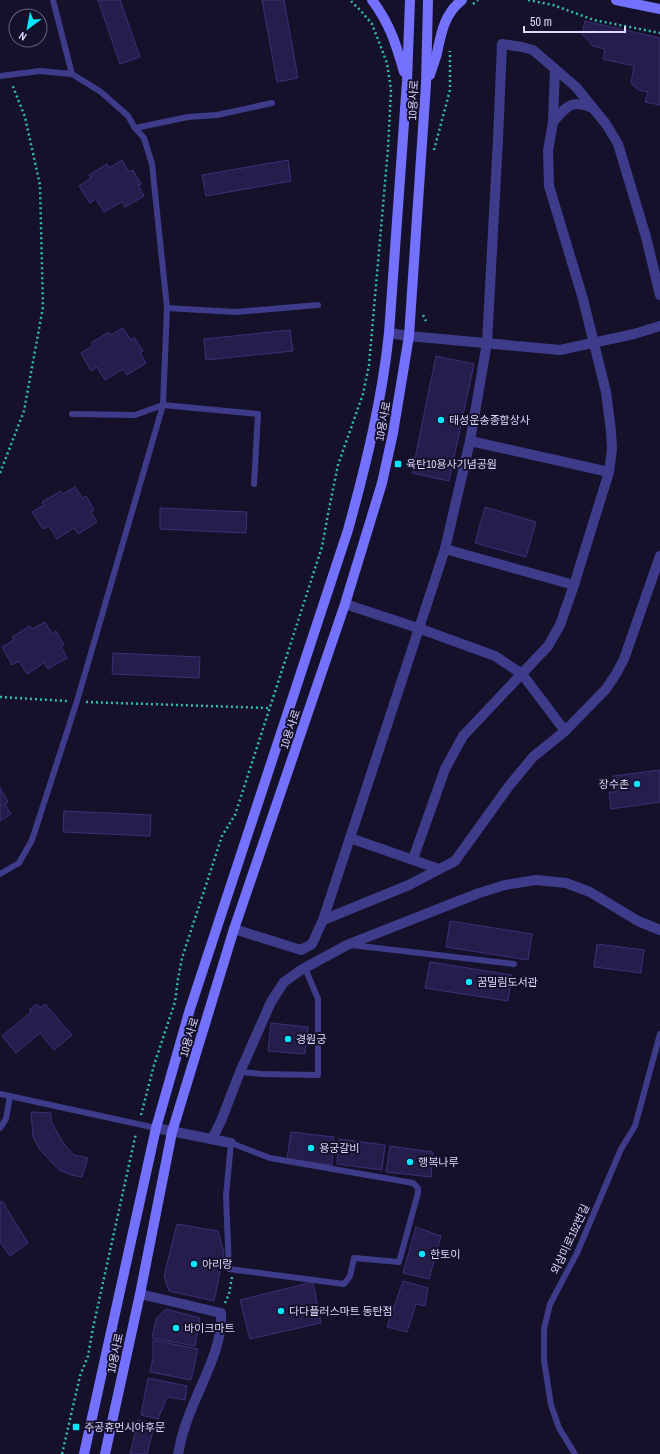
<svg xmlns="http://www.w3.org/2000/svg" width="660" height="1454" font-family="'Archivo Narrow','Noto Sans KR',sans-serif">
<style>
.building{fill:#261d4c;stroke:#3d2f78}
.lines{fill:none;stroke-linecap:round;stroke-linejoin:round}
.path{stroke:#30bdb4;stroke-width:2.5;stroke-dasharray:2 3;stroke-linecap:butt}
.lane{stroke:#3e3c8a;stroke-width:6}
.street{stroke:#3e3c8a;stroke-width:10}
.secondary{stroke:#7471ff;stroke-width:10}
.poi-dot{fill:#06e7ff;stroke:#15112b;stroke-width:1.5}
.labels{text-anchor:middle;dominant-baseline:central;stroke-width:4;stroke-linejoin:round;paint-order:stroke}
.street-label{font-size:11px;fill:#dedaff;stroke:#15112b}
.poi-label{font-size:11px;fill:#dedaff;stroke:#15112b;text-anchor:start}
</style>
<rect width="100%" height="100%" fill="#15112b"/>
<g class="building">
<polygon points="98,0 120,0 140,57 120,64"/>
<polygon points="262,0 284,0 298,78 277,82"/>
<polygon points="585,21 660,38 660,105 645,102 648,92 638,90 631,83 634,66 603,59 605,49 593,46 582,34"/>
<polygon points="122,160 129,172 133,170 141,184 138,185 144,196 125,207 122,202 104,212 96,199 90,203 79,186 91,178 89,175 107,164 109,168"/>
<polygon points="288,160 291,181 206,196 202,175"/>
<polygon points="123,328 131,340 134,337 143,351 140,353 146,363 127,375 123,369 105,380 97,367 91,371 81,353 93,346 91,343 109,332 111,335"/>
<polygon points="290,330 293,351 206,360 204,339"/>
<polygon points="436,356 474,364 449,481 412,473"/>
<polygon points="75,487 82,498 86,496 94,510 91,512 97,522 78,534 74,528 57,539 49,526 43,529 32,512 44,505 42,502 61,491 63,494"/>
<polygon points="485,507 536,522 526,557 475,543"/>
<polygon points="160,508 247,512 246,533 160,529"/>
<polygon points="45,622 52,634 56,631 64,645 61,647 67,658 48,669 44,663 27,674 19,661 12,665 2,647 14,640 12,637 30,626 32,629"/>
<polygon points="113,653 200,657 199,678 112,674"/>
<polygon points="660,770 660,802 611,809 609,792 615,792 613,776"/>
<polygon points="0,788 8,802 5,804 11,814 0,821"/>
<polygon points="64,811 151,815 150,836 63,832"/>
<polygon points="450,921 532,934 528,960 446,947"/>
<polygon points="597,944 644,950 641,973 594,967"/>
<polygon points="430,962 512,975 508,1001 425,988"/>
<polygon points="37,1004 40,1008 45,1004 72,1035 54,1050 40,1033 16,1053 2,1036 31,1012 29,1010"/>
<polygon points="271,1023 308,1027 305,1054 268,1051"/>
<polygon points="31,1112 51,1113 51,1121 64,1144 74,1155 88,1158 82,1177 71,1175 59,1170 40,1150 33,1137"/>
<polygon points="291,1132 334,1137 332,1165 287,1159"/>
<polygon points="339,1139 385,1145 382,1170 337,1164"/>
<polygon points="390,1146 433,1152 431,1177 386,1172"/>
<polygon points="2,1201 28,1243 10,1256 0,1242 0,1202"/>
<polygon points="177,1224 218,1231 224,1253 214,1301 169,1291 164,1276"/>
<polygon points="416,1227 441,1236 429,1279 403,1273"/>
<polygon points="403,1281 428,1288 425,1306 416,1304 407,1332 387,1327"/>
<polygon points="313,1282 321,1323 250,1339 240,1300"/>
<polygon points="166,1309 200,1318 195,1346 152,1338 156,1319"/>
<polygon points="153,1340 198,1349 191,1380 150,1372 153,1358"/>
<polygon points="148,1378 187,1386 185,1400 167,1397 158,1419 141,1415"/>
<polygon points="138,1420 155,1423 147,1454 130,1454"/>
</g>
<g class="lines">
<g class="path">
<polyline points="528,0 553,5 594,20 660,33"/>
<polyline points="473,4 478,0"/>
<polyline points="434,150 450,90 450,51"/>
<polyline points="423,315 426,321"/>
<polyline points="0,473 24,411 43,307 40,185 25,117 12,84"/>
<polyline points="0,697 67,701"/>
<polyline points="86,702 269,708"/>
<polyline points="141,1115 154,1065 175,1002 178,979 182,958 222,836 235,815 322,547 328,514 338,465 363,394 369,365 388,149 391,90 387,63 372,24 361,11 350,0"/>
<polyline points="225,1303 229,1294 232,1277"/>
<polyline points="62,1454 80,1376 88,1356 93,1328 136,1133"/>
</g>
<g class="lane">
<polyline points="53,0 72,74"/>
<polyline points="0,76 40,71 72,74 101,92 128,116 135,128 144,138 152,164 167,308 163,405 77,701 32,840 19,863 0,874"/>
<polyline points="135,128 188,117 217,115 272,103"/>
<polyline points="167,308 235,312 318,305"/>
<polyline points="72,414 135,415 163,405 258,414 254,484"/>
<polyline points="351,945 514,964"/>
<polyline points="240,1072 261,1074 318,1075 318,999 305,968"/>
<polyline points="0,1094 156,1128"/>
<polyline points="0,1128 6,1119 10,1096"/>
<polygon points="231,1143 270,1158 413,1183 418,1188 418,1193 399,1262 354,1258 350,1276 344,1284 229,1269 226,1196"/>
<polyline points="575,1454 559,1428 551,1405 544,1360 544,1329 550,1304 577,1253 621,1149 635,1126 660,1034"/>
</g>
<g class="street">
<path d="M553 122C567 106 571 99 592 108"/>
<polyline points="389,333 409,336 560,350 634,334 660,326"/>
<polyline points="470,441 609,472"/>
<polyline points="445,549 574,585"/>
<polyline points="345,604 418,628 495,656 522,674 565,731"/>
<polyline points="350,838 439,869"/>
<polyline points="413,859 445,769 463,736 548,646 560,625 574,585 609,472 612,449 611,431 606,392 583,299 549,186 548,151 553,122 555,69"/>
<polyline points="323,920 409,885 455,861 509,786 533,757 565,731 606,689 616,674 624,659 660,556"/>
<polyline points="234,929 301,950 312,944 323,920 445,549 470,441 487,343 498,139 502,44 522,47 533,50 576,87 606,124 618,144 646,237 660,295"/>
<polyline points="156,1128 231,1143"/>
<polyline points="212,1139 221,1121 240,1072 271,1002 284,982 301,970 347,945 479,893 505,885 536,880 566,883 590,892 638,921 660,930"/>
<path d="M140 1294 221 1313C224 1350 194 1394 184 1430 181 1438 180 1446 178 1454"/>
</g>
<g class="secondary">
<path d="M372 0C390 24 396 44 404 72"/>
<polyline points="616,0 660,9"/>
<path d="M430 75C432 68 435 61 437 53 441 34 444 14 462 0"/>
<path d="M84 1454 156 1128 190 1009 348 530C366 465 382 400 389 333L407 81 410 0"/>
<polyline points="105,1454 140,1294 172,1132 234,929 345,604 382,483 393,433 409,336 426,84 428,0"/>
</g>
</g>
<g class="poi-dot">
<circle cx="441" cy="420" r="4"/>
<rect x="394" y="460" width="8" height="8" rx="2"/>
<circle cx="637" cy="784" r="4"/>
<circle cx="469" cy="982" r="4"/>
<circle cx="288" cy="1039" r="4"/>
<circle cx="311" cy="1148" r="4"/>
<circle cx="410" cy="1162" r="4"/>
<circle cx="422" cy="1254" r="4"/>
<circle cx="194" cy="1264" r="4"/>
<circle cx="281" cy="1311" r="4"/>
<circle cx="176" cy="1328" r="4"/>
<rect x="72" y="1423" width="8" height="8" rx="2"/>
</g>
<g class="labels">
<g class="street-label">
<text transform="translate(413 100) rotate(-87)">10용사로</text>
<text transform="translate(383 421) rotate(-79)">10용사로</text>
<text transform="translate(290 729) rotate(-71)">10용사로</text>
<text transform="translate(189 1037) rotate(-73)">10용사로</text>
<text transform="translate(570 1239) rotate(-65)">외삼미로152번길</text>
<text transform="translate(115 1353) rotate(-78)">10용사로</text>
</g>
<g class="poi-label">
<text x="449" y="420">태성운송종합상사</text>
<text x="406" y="464">육탄10용사기념공원</text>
<text x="629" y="784" text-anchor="end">장수촌</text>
<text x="477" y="982">꿈밀림도서관</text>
<text x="296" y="1039">경원궁</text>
<text x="319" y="1148">용궁갈비</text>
<text x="418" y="1162">행복나루</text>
<text x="430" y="1254">한토이</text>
<text x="202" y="1264">아리랑</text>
<text x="289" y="1311">다다플러스마트 동탄점</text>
<text x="184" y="1328">바이크마트</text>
<text x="84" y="1427">주공휴먼시아후문</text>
</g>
</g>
<g transform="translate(28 28) rotate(212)"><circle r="19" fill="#15112b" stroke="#656180"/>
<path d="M0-3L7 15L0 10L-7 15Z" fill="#06e7ff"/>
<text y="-6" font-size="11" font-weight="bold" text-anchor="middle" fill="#dedaff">N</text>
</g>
<path d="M524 26v6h101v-6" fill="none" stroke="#dedaff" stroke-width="2"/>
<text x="530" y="26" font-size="12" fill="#dedaff" stroke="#15112b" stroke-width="3" paint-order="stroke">50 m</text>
</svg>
